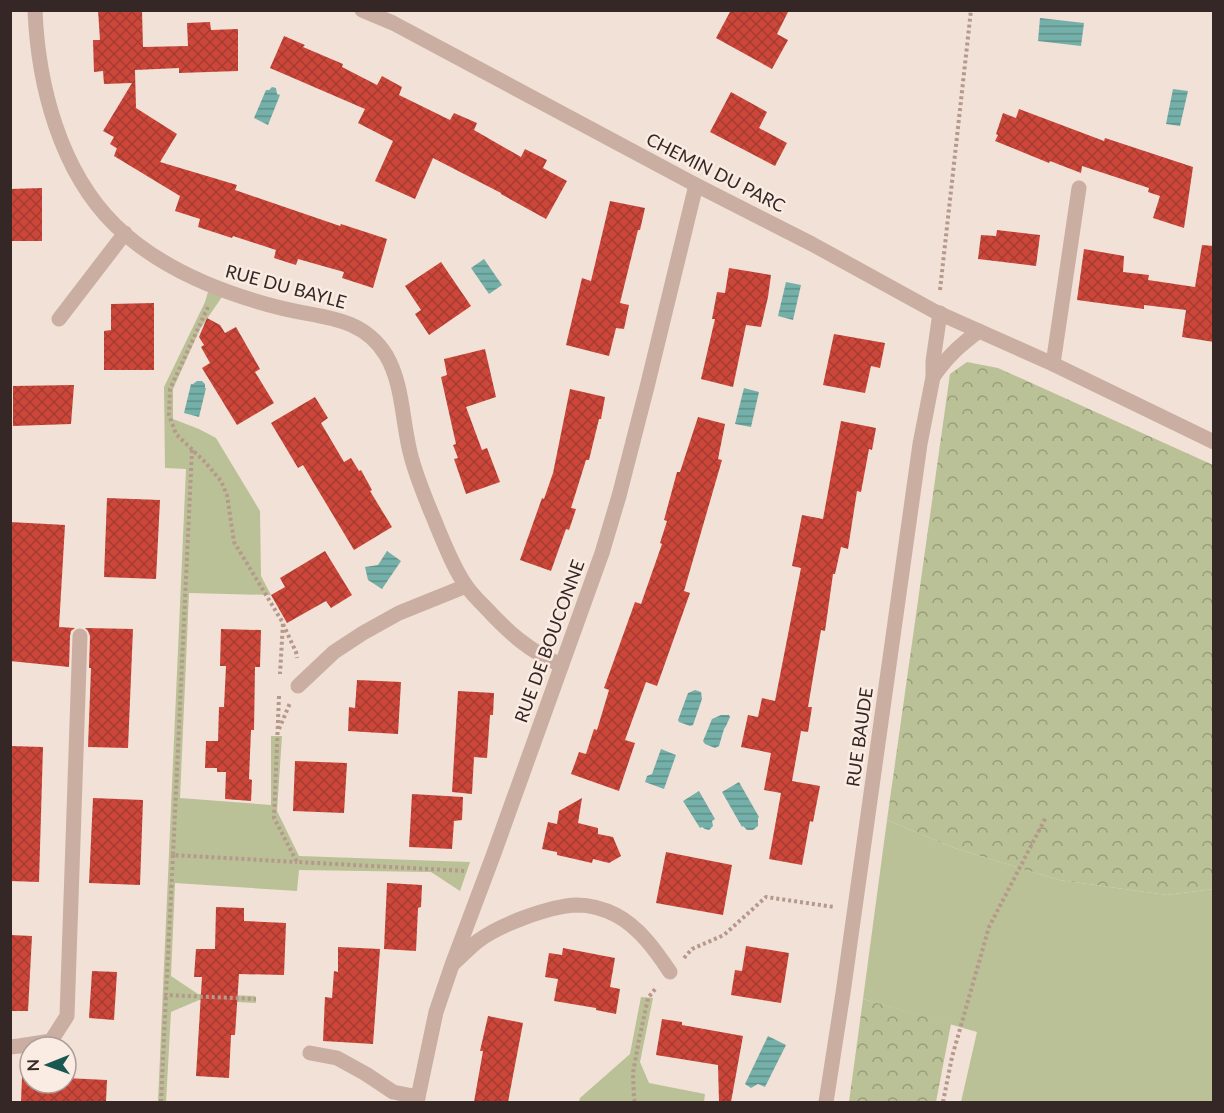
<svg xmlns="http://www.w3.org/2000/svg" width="1224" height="1113" font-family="Lato,sans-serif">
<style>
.grass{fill:#bac196}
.forest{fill:url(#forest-crowns)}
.water{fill:url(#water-rules)}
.building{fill:url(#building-cross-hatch)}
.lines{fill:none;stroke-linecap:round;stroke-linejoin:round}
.path{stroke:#b6988c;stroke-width:4;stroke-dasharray:3 3;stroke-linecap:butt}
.service{stroke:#caaea2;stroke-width:15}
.minor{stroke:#caaea2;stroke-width:15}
.labels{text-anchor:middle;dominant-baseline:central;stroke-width:5;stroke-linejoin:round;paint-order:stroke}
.street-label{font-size:18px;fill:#342725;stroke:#faebe3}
</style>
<defs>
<pattern id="forest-crowns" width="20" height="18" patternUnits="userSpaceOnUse" patternTransform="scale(1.5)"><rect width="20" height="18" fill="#bac196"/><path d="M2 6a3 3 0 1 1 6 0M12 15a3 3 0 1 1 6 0" fill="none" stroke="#989d7a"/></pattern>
<pattern id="water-rules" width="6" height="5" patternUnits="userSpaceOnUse" patternTransform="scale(1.5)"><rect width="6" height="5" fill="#74b0a9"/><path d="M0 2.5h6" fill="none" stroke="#608f89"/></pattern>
<pattern id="building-cross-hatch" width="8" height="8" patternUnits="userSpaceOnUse" patternTransform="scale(1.5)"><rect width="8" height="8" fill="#cc473a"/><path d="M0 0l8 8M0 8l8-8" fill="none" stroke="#a63b31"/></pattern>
</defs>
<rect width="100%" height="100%" fill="#f2e1d6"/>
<g class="grass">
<polygon points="210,285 226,291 200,329 173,389 173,419 199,429 216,438 260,511 261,576 271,595 189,593 180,798 271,805 271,736 282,736 277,811 299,856 470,862 460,891 431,872 299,870 297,891 175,883 171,976 198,994 255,996 256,1003 199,1000 171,1012 166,1102 158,1102 186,469 165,468 164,387 194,325 205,302"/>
<polygon points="887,820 954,848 1059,880 1167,895 1213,889 1213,1102 961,1102 977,1032 863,999"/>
<polygon points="641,997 653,998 640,1062 649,1083 705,1094 704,1102 579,1102 580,1098 630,1054"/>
</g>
<g class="forest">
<polygon points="967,362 998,368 1213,465 1213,889 1167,895 1059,880 954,848 887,820 950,374"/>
<polygon points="863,999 951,1024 936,1102 849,1102"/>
</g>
<g class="water">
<polygon points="1040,18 1084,23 1081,46 1038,41"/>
<polygon points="272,87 276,88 277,94 280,95 268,125 254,118 266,90 269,90"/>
<polygon points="1173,89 1188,91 1180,126 1166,124"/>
<polygon points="484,259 502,285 489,294 471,268"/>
<polygon points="786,282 801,285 793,320 778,316"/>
<polygon points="197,381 202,381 205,384 205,388 206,388 199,417 184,413 191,384 193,384"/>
<polygon points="744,388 759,392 751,427 735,424"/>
<polygon points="387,551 401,561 382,589 368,580 365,567 378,565"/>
<polygon points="695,690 701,692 702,699 693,725 690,726 679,722 678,720 688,693"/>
<polygon points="721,715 729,715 730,717 726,726 724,729 719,746 715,748 705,744 703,741 712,719"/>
<polygon points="661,749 676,755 664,789 645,782 647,776 652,774"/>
<polygon points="739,782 759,817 758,818 758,826 753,830 747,830 743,826 742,827 722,792"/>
<polygon points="699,791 715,819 712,821 713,826 709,830 705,829 702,827 700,828 683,801"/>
<polygon points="768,1036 786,1045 765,1087 758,1084 751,1088 745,1084"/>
</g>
<g class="building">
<polygon points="98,10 142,10 143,47 188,46 187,23 210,22 211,30 238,29 238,71 179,73 179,68 135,70 136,108 177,134 160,162 237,185 235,190 340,226 341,224 387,239 373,288 342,278 344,272 298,259 296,265 274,258 276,250 233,236 232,238 198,227 200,219 175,211 180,196 114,156 117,148 118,149 110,144 114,137 103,131 132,83 104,84 103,71 94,72 93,40 100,40"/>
<polygon points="731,10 789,10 777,34 788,40 772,69 716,38"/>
<polygon points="284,36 305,45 303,47 343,64 342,67 377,85 382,76 402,87 399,95 450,120 454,113 477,123 474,130 521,157 525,149 547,160 543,168 567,181 546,219 501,194 501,193 433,158 415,199 375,181 393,141 358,123 365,109 270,68"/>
<polygon points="731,92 767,112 759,128 787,143 775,166 710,132"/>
<polygon points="1019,109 1104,141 1105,138 1193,167 1184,228 1153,218 1160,196 1148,192 1149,188 1082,166 1081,173 1050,161 1049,163 995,141 998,135 996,134 1003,113 1016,118"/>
<polygon points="42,188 42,241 10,241 10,189"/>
<polygon points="610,201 645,208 640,230 638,230 620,303 629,305 624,329 616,328 609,356 566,345 582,278 591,281"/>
<polygon points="997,230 1040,235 1036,266 978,259 981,235 996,236"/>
<polygon points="1202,245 1214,246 1214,342 1182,337 1186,310 1144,305 1144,309 1077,300 1084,249 1124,256 1123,272 1149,275 1148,280 1195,287"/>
<polygon points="441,262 471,306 429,335 415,314 421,310 405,286"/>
<polygon points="729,268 771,275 768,297 761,327 746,325 733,387 701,379 715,319 712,319 717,292 725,293"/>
<polygon points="154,303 154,370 104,370 104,331 111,330 111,304"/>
<polygon points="207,318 220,325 225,333 236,327 260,369 255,372 274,403 237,425 202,368 210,363 201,347 204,345 199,337"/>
<polygon points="834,334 885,343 880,368 871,366 865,393 823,385"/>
<polygon points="485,349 496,397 466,407 482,450 487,448 500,482 466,494 454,459 458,458 453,445 456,444 441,377 447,375 444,359"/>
<polygon points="74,385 71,424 13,426 13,386"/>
<polygon points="570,389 605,397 601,419 599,419 589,460 586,460 571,508 576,509 569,530 566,529 551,571 520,560 542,498 544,499 553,473"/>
<polygon points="315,397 328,418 321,423 344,462 351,458 359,471 361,470 372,490 370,491 392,527 354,550 303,465 298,468 271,423"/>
<polygon points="698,417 725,424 718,459 722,460 684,591 690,593 657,686 646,682 625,740 635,743 619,791 571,774 579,752 586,754 594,729 597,730 609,690 604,688 635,602 641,604 662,544 660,543 667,521 664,520 677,472 680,472"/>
<polygon points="841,421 876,428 872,450 869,449 861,492 857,491 848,549 841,547 835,574 833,574 825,631 821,630 808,707 812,707 808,732 801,731 792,781 820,786 813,822 810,821 802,865 769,859 781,793 764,790 771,753 741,747 748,715 758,717 762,698 775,701 801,568 792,566 802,515 823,519"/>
<polygon points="107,498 160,500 156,579 104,577"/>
<polygon points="10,522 65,525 59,627 75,628 71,631 70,636 69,667 10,661"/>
<polygon points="325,551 352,595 331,608 326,601 287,623 271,595 285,587 280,578"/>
<polygon points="85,628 133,629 128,748 88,747 91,668 89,668 90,636 88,631"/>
<polygon points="221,629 261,630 260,667 255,667 254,730 251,730 249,779 252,780 251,801 225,799 226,772 217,772 217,768 205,768 206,741 218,741 219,707 224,707 226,666 220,666"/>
<polygon points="357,680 401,682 398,734 348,731 349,707 355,708"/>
<polygon points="458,691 494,693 493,715 490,715 487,758 474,757 472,794 452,792"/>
<polygon points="10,746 43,747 39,882 10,881"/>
<polygon points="295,761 347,763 344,813 293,811"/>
<polygon points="412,794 463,797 462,820 454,821 452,849 409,847"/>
<polygon points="93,798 143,800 140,885 89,883"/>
<polygon points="582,798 578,823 598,828 598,834 613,837 621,856 609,863 593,859 592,863 557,855 557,852 542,849 548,822 557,824 559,811"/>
<polygon points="666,852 732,865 723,915 656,903"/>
<polygon points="387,883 422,885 421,907 418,908 416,951 384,949"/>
<polygon points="216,907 244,908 244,921 286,923 284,975 239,974 235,1035 231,1035 229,1078 196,1076 202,977 194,977 196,949 215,949"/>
<polygon points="10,935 32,936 28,1011 10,1011"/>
<polygon points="746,946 789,953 781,1003 731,995 735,970 742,971"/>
<polygon points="338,947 380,949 373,1044 323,1041 325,997 332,998 334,971 338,972"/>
<polygon points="563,948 615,958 610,987 620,989 616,1014 596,1010 596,1008 554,1001 558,979 545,977 549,953 562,955"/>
<polygon points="92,971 117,972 114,1020 89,1018"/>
<polygon points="488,1016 523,1023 508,1102 474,1102 483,1051 480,1051"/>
<polygon points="662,1019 682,1022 682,1025 743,1036 731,1102 719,1102 718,1065 656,1055"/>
<polygon points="22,1077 30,1077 30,1083 66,1083 66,1078 107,1080 106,1102 21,1102"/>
</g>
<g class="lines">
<g class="path">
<polyline points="940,290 971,10"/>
<polyline points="208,307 170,389 169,415 176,434 205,462 221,481 227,495 234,542 283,623 280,674"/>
<polyline points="192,450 173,855 297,862"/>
<polyline points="283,624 296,652 297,658"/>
<polyline points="279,696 274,818 297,862 466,871"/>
<polyline points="279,729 290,703"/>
<polyline points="173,855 166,995 256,999"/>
<polyline points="684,958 692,949 724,935 766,897 834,907"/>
<polyline points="161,1102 166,995"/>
<polyline points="635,1102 634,1099 633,1073 639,1040 648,998 656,988"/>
<polyline points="943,1102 952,1057 989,927 1046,817"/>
</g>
<polyline class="service" points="1053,364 1079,188"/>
<g class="minor">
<path d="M35 10C38 85 60 171 115 225 158 267 219 292 277 307 317 318 361 314 386 355 403 384 402 420 410 452 416 478 428 504 438 529 446 548 455 571 467 587 472 594 479 601 485 607 509 633 529 651 561 665"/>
<polyline points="362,10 393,23 696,185 812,244 934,311 1053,364 1214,442"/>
<polyline points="59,319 125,233"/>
<path d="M933 377C948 356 959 346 979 331"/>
<polyline points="298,686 334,652 363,633 399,613 466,586"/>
<path d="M454 963C462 956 469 948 478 941 499 925 549 906 577 905 590 905 604 909 616 915 639 927 656 951 670 972"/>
<polyline points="10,1047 19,1046 51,1041 67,1016 80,636"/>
<polyline points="310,1053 337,1058 366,1074 393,1092 418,1097"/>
<polyline points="417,1102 436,1012 452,965 493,856 602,553 619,496 648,383 696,185"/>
<polyline points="826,1102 843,993 920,444 933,377 933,361 940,313"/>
</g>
</g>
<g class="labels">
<g class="street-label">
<text transform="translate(716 172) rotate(27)">CHEMIN DU PARC</text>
<text transform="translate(286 286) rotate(15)">RUE DU BAYLE</text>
<text transform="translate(549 641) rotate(-70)">RUE DE BOUCONNE</text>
<text transform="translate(859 737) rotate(-82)">RUE BAUDE</text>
</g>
</g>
<rect width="1224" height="1113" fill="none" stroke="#342725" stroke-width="24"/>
<g transform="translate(48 1065) rotate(269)"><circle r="28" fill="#faebe3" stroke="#ab9d97" stroke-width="1.5"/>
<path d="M0-4.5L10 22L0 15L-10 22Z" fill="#195752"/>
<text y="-9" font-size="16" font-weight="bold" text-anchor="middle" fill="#342725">N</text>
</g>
</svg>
